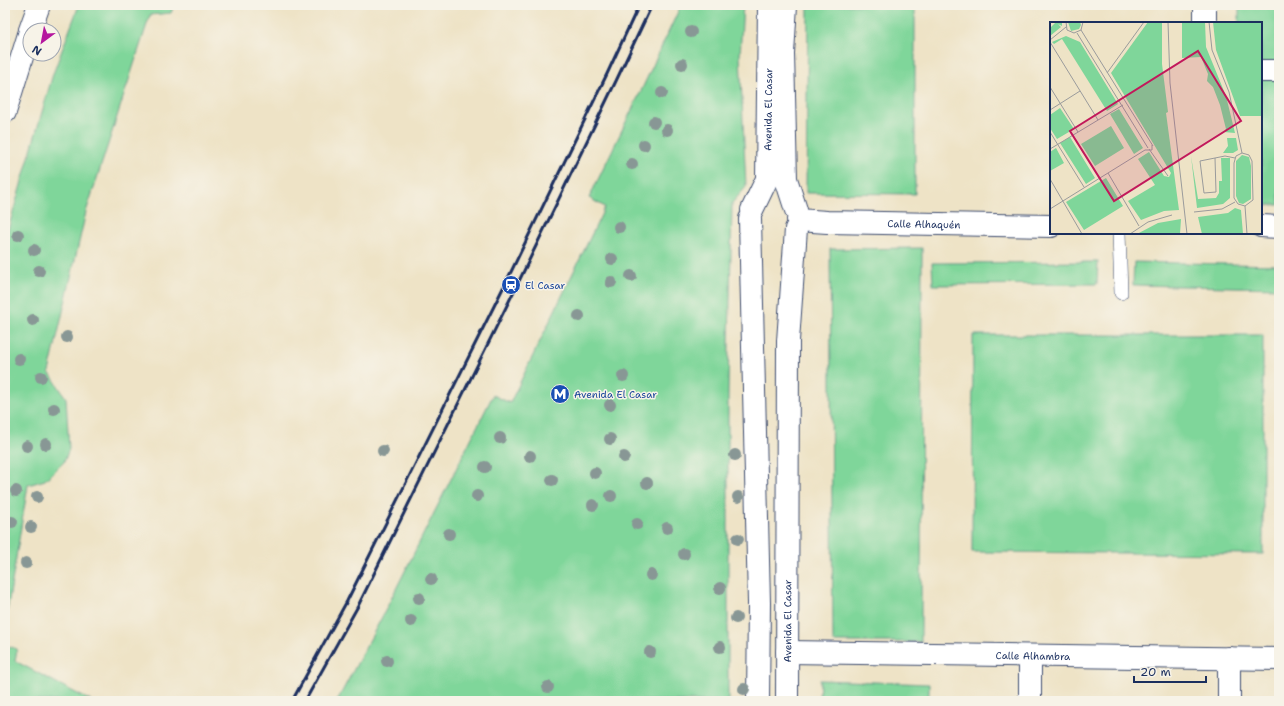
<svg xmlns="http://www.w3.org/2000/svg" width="1284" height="706" font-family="'Shantell Sans',sans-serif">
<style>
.green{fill:#7fd69a;stroke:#4d827c}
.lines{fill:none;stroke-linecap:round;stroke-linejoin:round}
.lane-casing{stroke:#3b4a6e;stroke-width:14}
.street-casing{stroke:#3b4a6e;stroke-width:24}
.lane{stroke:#fff;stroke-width:13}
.street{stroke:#fff;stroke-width:22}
.rail{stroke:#1b2f5e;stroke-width:3}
.tree{fill:#889795}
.labels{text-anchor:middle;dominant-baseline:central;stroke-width:3;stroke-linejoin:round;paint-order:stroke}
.street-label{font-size:10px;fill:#1b2f5e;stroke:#f7f3e8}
.transit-label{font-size:10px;fill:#164399;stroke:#f7f3e8;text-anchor:start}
.inset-road{fill:none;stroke:#9a9b9c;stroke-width:1}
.view{fill:#c2185b;fill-opacity:0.15;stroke:#c2185b;stroke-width:2}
.inset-edge{fill:none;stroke:#1b2f5e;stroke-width:2}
</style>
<rect width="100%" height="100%" fill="#f7f3e8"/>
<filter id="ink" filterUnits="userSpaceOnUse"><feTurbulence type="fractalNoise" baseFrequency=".025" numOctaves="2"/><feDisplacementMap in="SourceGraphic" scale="8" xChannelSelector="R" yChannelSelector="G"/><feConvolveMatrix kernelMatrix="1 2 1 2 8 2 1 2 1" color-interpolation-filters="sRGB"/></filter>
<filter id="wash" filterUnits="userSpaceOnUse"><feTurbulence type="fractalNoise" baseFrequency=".012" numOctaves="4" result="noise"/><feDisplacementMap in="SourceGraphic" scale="16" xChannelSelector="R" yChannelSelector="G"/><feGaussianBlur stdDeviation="0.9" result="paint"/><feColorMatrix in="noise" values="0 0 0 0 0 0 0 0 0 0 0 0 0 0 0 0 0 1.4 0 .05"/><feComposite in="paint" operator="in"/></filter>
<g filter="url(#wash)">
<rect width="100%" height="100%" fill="#eee3c6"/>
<g class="green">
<polygon points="79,5 174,5 171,13 150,15 86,212 49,372 66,398 69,449 64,462 45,480 28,485 5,624 5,240 53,74"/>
<polygon points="681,5 743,5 740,56 746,187 732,203 728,391 728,701 337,701 382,617 493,395 510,403 605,207 589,198 641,91"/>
<polygon points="808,5 915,5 915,194 806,193"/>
<polygon points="1239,5 1279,5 1279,205 1261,205 1261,23 1239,23"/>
<polygon points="922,248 921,642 833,642 830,249"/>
<polygon points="1098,262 1097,284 933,285 932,263"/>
<polygon points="1134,262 1279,265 1279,288 1133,285"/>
<polygon points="973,335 1263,335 1263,554 972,552"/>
<polygon points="5,645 17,649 15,661 91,701 5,701"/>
<polygon points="820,680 929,684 929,701 819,701"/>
</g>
</g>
<g filter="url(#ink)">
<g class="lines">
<defs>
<polyline id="lane" points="1119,233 1121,293"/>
<g id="street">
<polyline points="786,5 783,53 786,179 796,210"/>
<polyline points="1205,23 1205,5"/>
<polyline points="30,30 39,5"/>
<polyline points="1261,71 1279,71"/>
<polyline points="5,112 30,31"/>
<path id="s1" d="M752 210 767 179 769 5"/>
<polyline points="750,219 759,603 758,701"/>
<path id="s2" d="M798 220 827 222 1051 226"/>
<polyline points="1261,226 1279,227"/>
<path id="s3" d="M787 652 1279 659"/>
<polyline points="1229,658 1229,701"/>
<path id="s4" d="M787 701 788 341 796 229"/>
<polyline points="1030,701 1030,656"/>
</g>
</defs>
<use href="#lane" class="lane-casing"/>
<use href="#street" class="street-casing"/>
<use href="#lane" class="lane"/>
<use href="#street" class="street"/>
<g class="rail">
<polyline points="292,701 347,601 508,278 607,74 639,5"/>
<polyline points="305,701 358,606 519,281 616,81 652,5"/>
</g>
</g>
<g class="tree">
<circle cx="691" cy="32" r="6"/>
<circle cx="682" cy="64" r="6"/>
<circle cx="662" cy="93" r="6"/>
<circle cx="654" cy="122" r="6"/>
<circle cx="667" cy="130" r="6"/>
<circle cx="644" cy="145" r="6"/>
<circle cx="632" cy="164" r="6"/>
<circle cx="619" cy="227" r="6"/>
<circle cx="18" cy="235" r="6"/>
<circle cx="34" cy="250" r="6"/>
<circle cx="612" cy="259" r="6"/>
<circle cx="39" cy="271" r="6"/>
<circle cx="631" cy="276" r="6"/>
<circle cx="611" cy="282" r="6"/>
<circle cx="579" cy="316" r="6"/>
<circle cx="33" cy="320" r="6"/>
<circle cx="67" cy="337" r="6"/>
<circle cx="19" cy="359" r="6"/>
<circle cx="623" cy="376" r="6"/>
<circle cx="41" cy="377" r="6"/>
<circle cx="610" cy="405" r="6"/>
<circle cx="54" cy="409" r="6"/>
<circle cx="500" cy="438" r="6"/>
<circle cx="610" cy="439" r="6"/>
<circle cx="46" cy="444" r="6"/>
<circle cx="27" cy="446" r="6"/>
<circle cx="383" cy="451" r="6"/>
<circle cx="735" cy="455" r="6"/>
<circle cx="530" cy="456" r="6"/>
<circle cx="624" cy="457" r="6"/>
<circle cx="485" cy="467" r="6"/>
<circle cx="595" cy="473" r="6"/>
<circle cx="552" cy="480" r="6"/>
<circle cx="647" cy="483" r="6"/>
<circle cx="16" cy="491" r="6"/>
<circle cx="477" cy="496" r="6"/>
<circle cx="611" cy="496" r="6"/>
<circle cx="37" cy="497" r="6"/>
<circle cx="738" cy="497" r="6"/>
<circle cx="593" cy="505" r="6"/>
<circle cx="12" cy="522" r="6"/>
<circle cx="637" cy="524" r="6"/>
<circle cx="31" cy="527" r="6"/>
<circle cx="667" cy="528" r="6"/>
<circle cx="449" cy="534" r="6"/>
<circle cx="738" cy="539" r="6"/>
<circle cx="684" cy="554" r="6"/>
<circle cx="26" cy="563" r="6"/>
<circle cx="651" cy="575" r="6"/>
<circle cx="431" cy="579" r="6"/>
<circle cx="720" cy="588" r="6"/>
<circle cx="419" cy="598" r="6"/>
<circle cx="736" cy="618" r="6"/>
<circle cx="411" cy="621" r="6"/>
<circle cx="720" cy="647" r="6"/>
<circle cx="650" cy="652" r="6"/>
<circle cx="387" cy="661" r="6"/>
<circle cx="548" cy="687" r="6"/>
<circle cx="744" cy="689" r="6"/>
</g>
</g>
<defs>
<symbol id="station-disc" viewBox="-11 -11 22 22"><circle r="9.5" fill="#1a4fb4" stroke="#f7f3e8"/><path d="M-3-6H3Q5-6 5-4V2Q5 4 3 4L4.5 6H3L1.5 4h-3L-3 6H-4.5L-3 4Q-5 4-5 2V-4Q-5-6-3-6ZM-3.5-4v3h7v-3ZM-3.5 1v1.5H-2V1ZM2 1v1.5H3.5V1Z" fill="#fff"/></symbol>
<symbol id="metro-disc" viewBox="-11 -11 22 22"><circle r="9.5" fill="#1a4fb4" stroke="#f7f3e8"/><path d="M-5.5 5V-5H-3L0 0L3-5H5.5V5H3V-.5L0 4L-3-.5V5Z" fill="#fff"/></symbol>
</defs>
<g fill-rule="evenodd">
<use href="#station-disc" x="500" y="274" width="22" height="22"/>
<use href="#metro-disc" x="549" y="383" width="22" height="22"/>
</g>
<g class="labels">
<g class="street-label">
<text stroke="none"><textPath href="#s1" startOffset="104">Avenida El Casar</textPath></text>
<text stroke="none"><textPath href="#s2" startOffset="126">Calle Alhaquén</textPath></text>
<text stroke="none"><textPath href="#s4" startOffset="80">Avenida El Casar</textPath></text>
<text stroke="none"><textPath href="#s3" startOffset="246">Calle Alhambra</textPath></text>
</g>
<g class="transit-label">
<text x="525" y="285">El Casar</text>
<text x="574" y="394">Avenida El Casar</text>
</g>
</g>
<g transform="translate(1050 22)">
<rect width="212" height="212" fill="#eee3c6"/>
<path d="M6 0H12V4L8 2 11 5 0 14V6ZM18 0H30L31 3 29 7 21 9ZM98 0H112V42L118 90 116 91 129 188 114 189 91 198 78 179 105 163 88 137 99 130 114 154 119 155 121 151 61 51ZM132 0H155L156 25 176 74 185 111 174 110 176 107 170 83 163 65 157 59 158 52 151 35 132 36ZM163 0H212V94H190L166 28ZM16 14 30 20 68 82 57 89 12 17 4 22 2 20ZM10 86 24 107 7 117 0 106V93ZM69 87 93 126 84 132 60 92ZM61 104 74 126 45 144 31 122ZM20 115 45 156 36 162 10 121ZM177 116H186L188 128 183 131H173L178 124ZM6 126 14 141 0 149V130ZM192 133 199 135 201 144V177L193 182 189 181 186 174V139ZM141 134 148 177 166 176 169 171V159H172L171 136H180V176L173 182 147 186ZM56 156 73 184 34 208 16 180ZM185 186 191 188 193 212H152L148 195 178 191ZM131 197 130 212H87L108 201Z" fill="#7fd69a"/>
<path class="inset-road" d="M16 0 17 8 24 11 31 8 33 0M118 0 120 61 137 212M159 0 162 28 179 70 192 131M31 8 103 124M27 11 98 126M0 18 16 5M0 20 48 98M57 51 94 0M0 65 28 110M0 88 30 69M0 110 34 165M0 127 73 83M99 127 118 154M192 131 199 133 202 139 203 178 195 184 188 182 184 176V141L186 134ZM165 136 166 170 154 171 150 139 175 134 185 136M58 151 89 204M0 157 32 212M195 184 197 212M0 187 95 128H102V123M144 190 172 187 185 180M80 212 98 200 122 193"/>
<path class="view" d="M148 29 191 99 64 179 20 109Z"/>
<rect width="212" height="212" class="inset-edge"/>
</g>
<rect width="1284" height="706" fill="none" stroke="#f7f3e8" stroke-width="20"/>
<g transform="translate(42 42) rotate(212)"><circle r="19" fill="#f7f3e8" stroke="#9fa5b1"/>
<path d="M0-3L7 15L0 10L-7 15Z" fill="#b5179e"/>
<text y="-6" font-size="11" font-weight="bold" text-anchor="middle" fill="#1b2f5e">N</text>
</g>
<path d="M1134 676v6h72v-6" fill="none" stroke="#1b2f5e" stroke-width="2"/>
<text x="1140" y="676" font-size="12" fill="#1b2f5e" stroke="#f7f3e8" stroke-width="3" paint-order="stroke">20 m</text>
</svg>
